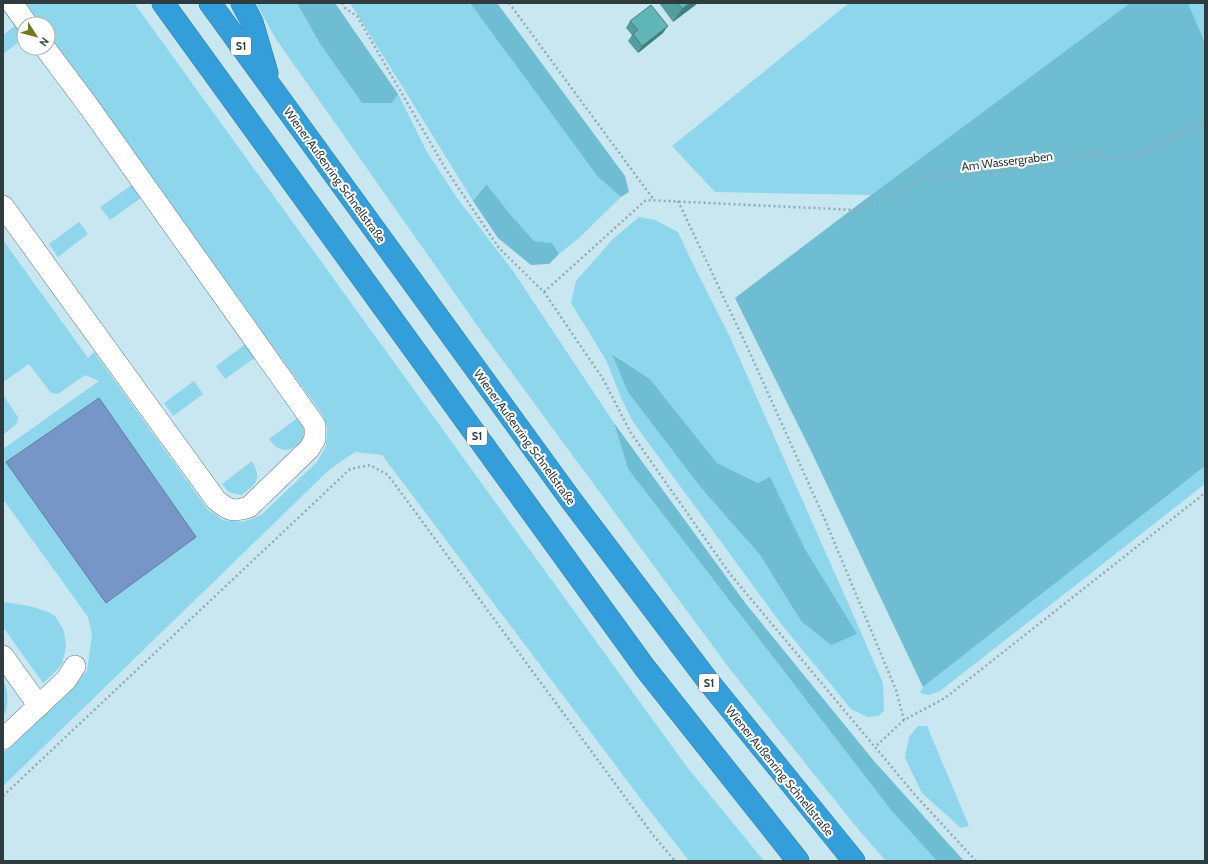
<svg xmlns="http://www.w3.org/2000/svg" width="1208" height="864" font-family="Cabin,sans-serif">
<style>
.green{fill:#8dd6eb;fill-rule:evenodd}
.forest{fill:#6fbdd2}
.water{fill:#7796c8;stroke:#617b9f}
.lines{fill:none;stroke-linecap:round;stroke-linejoin:round}
.minor-casing{stroke:#5d7a82;stroke-width:22}
.highway-casing{stroke:#327ca4;stroke-width:23}
.path{stroke:#91aab1;stroke-width:2.5;stroke-dasharray:2 3;stroke-linecap:butt}
.minor{stroke:#fff;stroke-width:21}
.highway{stroke:#339eda;stroke-width:22}
.wall{fill:#539d9d}
.shaded-wall{fill:#447f80}
.building{fill:#61b6b7;stroke:#447f80}
.labels{text-anchor:middle;dominant-baseline:central;stroke-width:4;stroke-linejoin:round;paint-order:stroke}
.shield{fill:#fff;stroke:#6d7679;stroke-width:1}
.shield-label{font-size:11px;font-weight:bold;fill:#2f3c3f}
.street-label{font-size:12px;fill:#2f3c3f;stroke:#fff}
</style>
<rect width="100%" height="100%" fill="#c8e7f1"/>
<g class="green">
<polygon points="26,3 134,3 687,767 764,861 689,861 647,807 382,455 355,452 330,469 3,786 3,753 87,671 92,635 88,617 3,499 3,449 99,381 85,375 58,394 51,393 29,364 3,382 3,240 88,358 94,352 208,510 223,520 243,522 261,515 317,462 326,446 327,428 322,414 48,34 48,24 41,24"/>
<polygon points="256,3 297,3 320,44 362,103 392,103 398,94 427,152 457,198 513,271 614,423 628,469 891,810 937,861 886,861 858,829 729,668 484,335 276,39"/>
<polygon points="350,3 470,3 598,177 621,197 580,237 559,254 552,243 534,241 510,214 485,184 473,201 402,86"/>
<polygon points="849,3 1130,3 871,195 715,192 672,146"/>
<polygon points="1188,3 1205,3 1205,43"/>
<polygon points="16,25 24,35 24,38 3,54 3,35"/>
<polygon points="132,185 141,198 110,220 100,207"/>
<path d="M639 217 655 220 678 232 690 258 730 337 856 621 883 683 884 710 879 716 867 717 851 709 782 625 633 422 622 400 606 360 571 303 576 281 613 239ZM613 354 650 379 717 463 758 483 770 478 805 549 856 634 801 621 760 555 702 489Z"/>
<polygon points="79,222 88,234 58,257 49,244"/>
<polygon points="246,344 256,357 225,379 216,366"/>
<polygon points="194,381 203,394 173,416 164,403"/>
<polygon points="3,395 18,417 17,423 3,435"/>
<path d="M299 417C301 421 305 426 305 432 304 444 289 454 278 448 274 446 272 443 269 439Z"/>
<path d="M252 461C262 479 257 484 241 495L229 492 222 484Z"/>
<polygon points="1205,466 1205,484 940,691 929,695 920,693 923,687"/>
<polygon points="3,602 29,606 46,611 55,616 64,631 66,647 62,664 53,674 43,683 3,627"/>
<path d="M3 680C9 690 9 707 3 717Z"/>
<polygon points="918,726 927,726 969,826 961,828 922,793 905,758 909,737"/>
</g>
<g class="forest">
<polygon points="297,3 335,3 398,94 392,103 362,103 320,44"/>
<polygon points="470,3 497,3 625,176 629,192 621,197 598,177"/>
<polygon points="1130,3 1188,3 1205,43 1205,466 923,687 812,453 735,298 871,195"/>
<polygon points="486,184 510,214 534,241 552,243 559,254 549,264 531,265 498,238 473,201"/>
<polygon points="612,354 650,379 717,463 758,483 770,477 805,549 857,634 831,645 801,621 760,555 702,489 628,392"/>
<polygon points="614,423 746,604 874,761 964,861 937,861 891,810 628,469"/>
</g>
<polygon class="water" points="99,398 196,537 106,603 6,462"/>
<g class="lines">
<defs>
<g id="minor">
<polyline points="12,3 27,24"/>
<path d="M3 206 216 500C229 511 233 512 249 507L309 449 315 439V425L87 104 45 48"/>
<polyline points="3,656 39,706"/>
<polyline points="3,739 66,680 75,666"/>
</g>
<g id="highway">
<polyline points="163,3 645,668 798,861"/>
<polyline points="210,3 571,500 708,681 854,861"/>
<polyline points="242,3 252,22 267,73"/>
</g>
</defs>
<use href="#minor" class="minor-casing"/>
<use href="#highway" class="highway-casing"/>
<g class="path">
<polyline points="342,3 345,8 357,16 445,168 499,248 544,292 603,379 631,433 730,574 875,747"/>
<polyline points="509,3 654,200"/>
<polyline points="678,201 750,353 825,520 896,690 904,720"/>
<polyline points="544,292 646,200 855,210 899,191 925,176 949,177 1056,164 1090,152 1108,158 1136,155 1205,121"/>
<polyline points="3,796 350,469 370,465 388,475 653,835 675,861"/>
<polyline points="976,861 915,795 875,747 904,720 945,698 1205,493"/>
</g>
<use href="#minor" class="minor"/>
<use href="#highway" class="highway"/>
</g>
<g class="wall">
<polygon points="659,3 698,3 673,22"/>
<polygon points="630,21 663,33 638,53 628,41 632,35 626,28"/>
</g>
<g class="shaded-wall">
<polygon points="690,3 698,3 673,22 682,9"/>
<polygon points="668,26 663,33 638,53 642,46"/>
</g>
<g class="building">
<polygon points="678,3 690,3 682,9"/>
<polygon points="651,5 668,26 642,46 633,34 638,30 630,21"/>
</g>
<g class="labels">
<g class="shield">
<rect x="231" y="37" width="20" height="18" rx="3"/>
<rect x="467" y="427" width="20" height="18" rx="3"/>
<rect x="699" y="674" width="20" height="18" rx="3"/>
</g>
<g class="shield-label">
<text x="241" y="46">S1</text>
<text x="477" y="436">S1</text>
<text x="709" y="683">S1</text>
</g>
<g class="street-label">
<text transform="translate(1007 161) rotate(-7)">Am Wassergraben</text>
<text transform="translate(335 175) rotate(54)">Wiener Außenring Schnellstraße</text>
<text transform="translate(525 437) rotate(54)">Wiener Außenring Schnellstraße</text>
<text transform="translate(780 771) rotate(51)">Wiener Außenring Schnellstraße</text>
</g>
</g>
<rect width="1208" height="864" fill="none" stroke="#2f3c3f" stroke-width="8"/>
<g transform="translate(36 36) rotate(126)"><circle r="19" fill="#ffffff" stroke="#acb1b2"/>
<path d="M0-3L7 15L0 10L-7 15Z" fill="#747820"/>
<text y="-6" font-size="11" font-weight="bold" text-anchor="middle" fill="#2f3c3f">N</text>
</g>
</svg>
